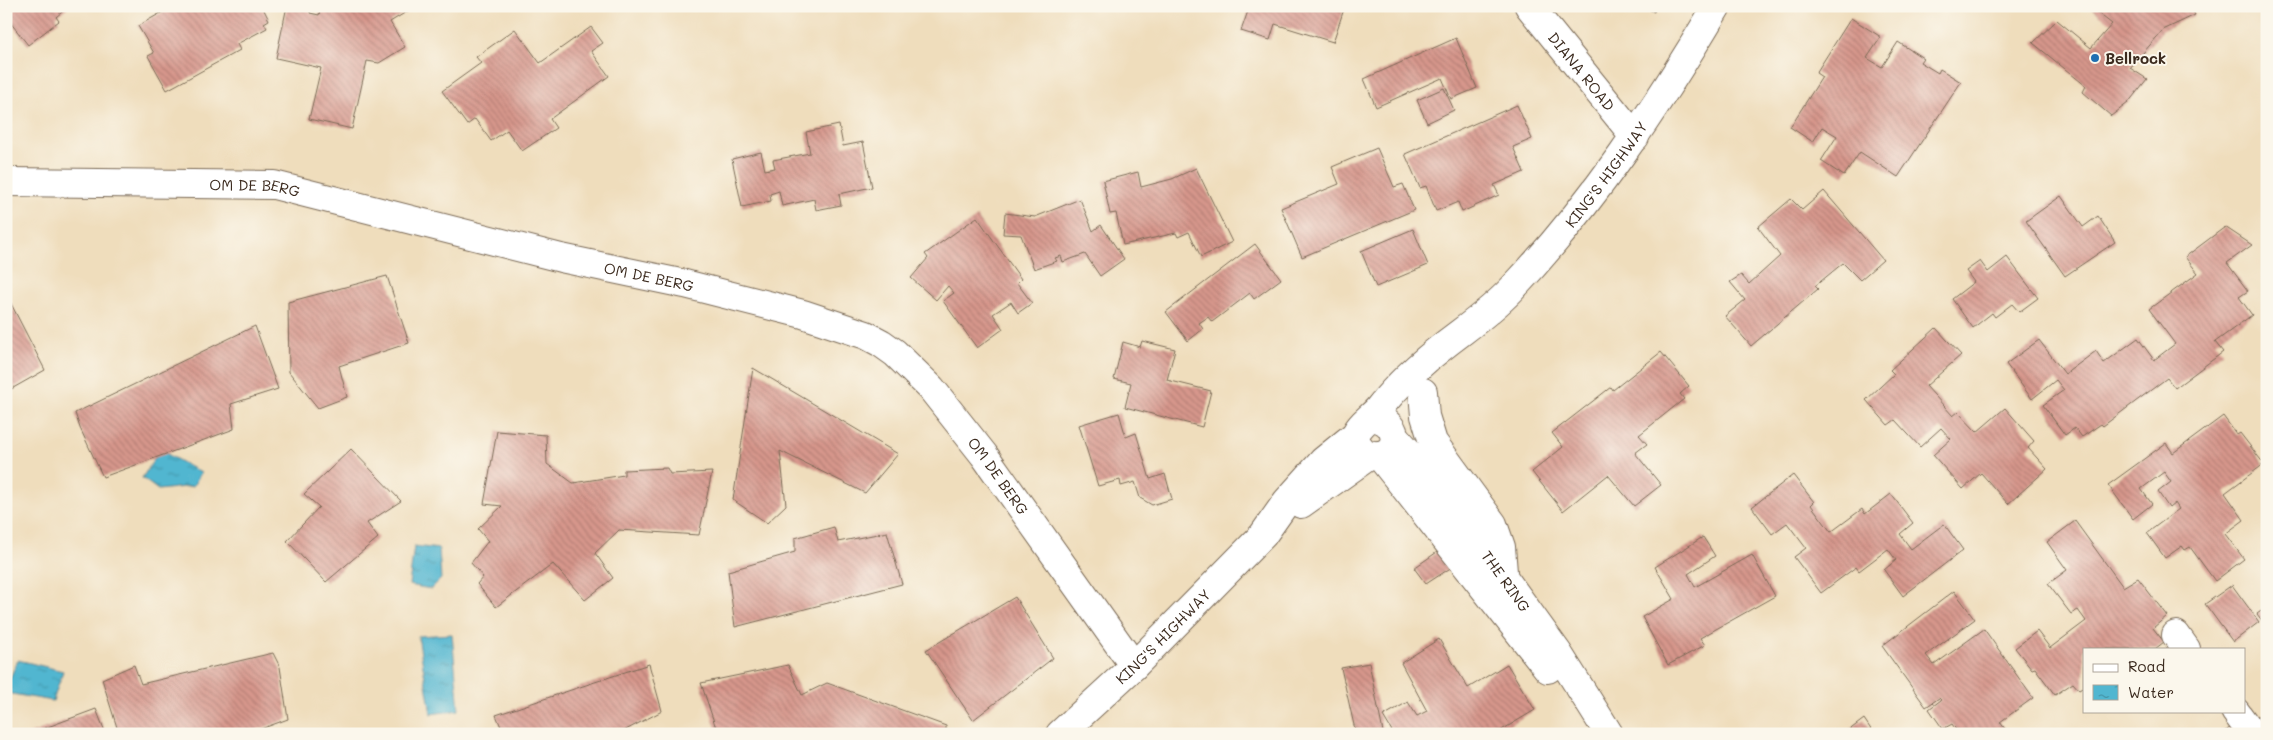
<svg xmlns="http://www.w3.org/2000/svg" width="2273" height="740" font-family="Mali,sans-serif">
<style>
.water{fill:url(#water-ripples);stroke:#467077}
.building{fill:url(#building-back-hatch)}
.lines{fill:none;stroke-linecap:round;stroke-linejoin:round}
.minor-casing{stroke:#7a6955;stroke-width:30}
.minor{stroke:#fff;stroke-width:28}
.poi-dot{fill:#1f6fb2;stroke:#fbf7ec;stroke-width:2}
.labels{text-anchor:middle;dominant-baseline:central;stroke-width:4;stroke-linejoin:round;paint-order:stroke}
.poi-label{font-size:15px;font-weight:bold;fill:#3b2a1e;stroke:#fbf7ec;text-anchor:start}
.street-label{font-size:15px;fill:#3b2a1e;stroke:#fbf7ec}
</style>
<defs>
<pattern id="water-ripples" width="26" height="14" patternUnits="userSpaceOnUse" patternTransform="scale(1.25)"><rect width="26" height="14" fill="#51b6d0"/><path d="M2 4q2-2 4 0t4 0M15 11q2-2 4 0t4 0" fill="none" stroke="#4494a8"/></pattern>
<pattern id="building-back-hatch" width="6" height="6" patternUnits="userSpaceOnUse" patternTransform="scale(1.25)"><rect width="6" height="6" fill="#d7978c"/><path d="M-1 5l2 2M0 0l6 6M5-1l2 2" fill="none" stroke="#b07b72"/></pattern>
</defs>
<rect width="100%" height="100%" fill="#fbf7ec"/>
<filter id="ink" filterUnits="userSpaceOnUse"><feTurbulence type="fractalNoise" baseFrequency=".02" numOctaves="2"/><feDisplacementMap in="SourceGraphic" scale="10" xChannelSelector="R" yChannelSelector="G"/><feConvolveMatrix kernelMatrix="1 2 1 2 8 2 1 2 1" color-interpolation-filters="sRGB"/></filter>
<filter id="wash" filterUnits="userSpaceOnUse"><feTurbulence type="fractalNoise" baseFrequency=".0096" numOctaves="4" result="noise"/><feDisplacementMap in="SourceGraphic" scale="20" xChannelSelector="R" yChannelSelector="G"/><feGaussianBlur stdDeviation="1.12" result="paint"/><feColorMatrix in="noise" values="0 0 0 0 0 0 0 0 0 0 0 0 0 0 0 0 0 1.4 0 .05"/><feComposite in="paint" operator="in"/></filter>
<g filter="url(#wash)">
<rect width="100%" height="100%" fill="#efddbc"/>
<g class="water">
<polygon points="160,450 201,473 193,486 158,490 142,478"/>
<polygon points="414,546 439,549 441,579 431,589 409,585"/>
<polygon points="452,634 459,710 431,714 418,636"/>
<polygon points="18,660 63,671 53,701 6,693 6,687"/>
</g>
<g id="blocks">
<g class="building">
<polygon points="6,6 69,6 56,17 59,21 28,45 6,17"/>
<polygon points="173,6 262,6 269,20 264,23 267,28 237,44 240,50 167,90 148,56 154,53 138,26"/>
<polygon points="287,6 311,6 310,13 319,15 321,6 416,6 390,22 405,47 379,63 367,61 352,129 309,119 321,68 276,58"/>
<polygon points="1241,6 1345,6 1333,42 1275,24 1270,40 1241,31 1248,11 1240,9"/>
<polygon points="1643,6 1656,6 1654,12"/>
<polygon points="2089,6 2190,6 2195,15 2163,30 2130,68 2147,79 2128,103 2111,116 2083,92 2086,86 2033,43 2057,20 2091,48 2112,24"/>
<polygon points="1851,18 1881,37 1867,58 1882,67 1898,42 1923,58 1920,62 1938,73 1940,69 1961,82 1898,177 1860,152 1844,176 1821,161 1837,136 1822,127 1813,142 1790,127 1822,77 1816,73"/>
<polygon points="591,27 603,43 591,51 609,76 550,119 556,128 522,151 507,130 491,141 475,119 467,125 442,91 481,63 476,57 515,29 540,63"/>
<polygon points="1456,38 1477,88 1451,99 1442,78 1376,107 1364,79"/>
<polygon points="1444,88 1454,110 1427,123 1417,100"/>
<polygon points="1517,105 1532,139 1513,147 1524,172 1494,185 1499,195 1462,212 1458,202 1436,211 1426,186 1420,188 1405,154"/>
<polygon points="839,125 843,146 863,142 872,187 839,194 841,205 816,210 814,199 782,206 779,191 770,194 771,201 742,207 732,159 761,152 765,170 775,168 773,160 810,153 806,132"/>
<polygon points="1377,148 1394,187 1403,184 1414,210 1302,257 1281,208 1339,184 1332,167"/>
<polygon points="1196,168 1232,242 1201,257 1189,232 1178,237 1176,233 1123,245 1116,213 1110,214 1103,181 1138,172 1141,187 1172,179"/>
<polygon points="1824,191 1883,260 1860,280 1843,263 1815,286 1818,289 1751,346 1725,316 1745,300 1730,282 1741,275 1749,284 1780,256 1758,227 1791,199 1802,210"/>
<polygon points="2061,196 2083,227 2098,216 2115,242 2065,276 2026,221"/>
<polygon points="1080,199 1093,231 1101,225 1124,259 1100,276 1085,254 1063,262 1061,256 1055,258 1057,261 1034,269 1021,235 1003,234 1005,213 1035,217"/>
<polygon points="977,217 1021,279 1017,283 1032,303 1018,313 1011,302 993,314 1003,329 977,348 943,301 954,293 948,286 936,300 911,278 928,258 925,254"/>
<polygon points="2225,227 2252,245 2227,263 2248,291 2239,297 2252,315 2215,342 2223,352 2175,388 2167,378 2103,426 2101,424 2082,437 2075,428 2065,435 2043,405 2064,390 2056,380 2032,399 2006,364 2039,340 2065,374 2096,351 2104,363 2138,338 2154,360 2175,344 2149,309 2198,273 2185,257"/>
<polygon points="1413,229 1428,265 1376,287 1361,251"/>
<polygon points="1255,244 1281,279 1254,299 1250,293 1212,322 1208,317 1199,323 1203,329 1188,341 1166,312"/>
<polygon points="2007,257 2038,298 2019,312 2012,304 1995,317 1992,313 1973,328 1952,299 1974,282 1966,271 1980,261 1988,272"/>
<polygon points="387,276 409,343 339,366 347,397 318,408 289,372 288,302"/>
<polygon points="6,294 45,370 6,392"/>
<polygon points="255,326 278,389 231,404 234,429 103,477 80,428 75,413"/>
<polygon points="1936,328 1961,355 1926,386 1953,416 1958,412 1977,432 2005,408 2034,441 2028,448 2047,469 2008,504 1981,473 1963,489 1933,455 1951,439 1941,428 1920,447 1895,420 1888,425 1866,400 1894,374 1890,370"/>
<polygon points="1142,341 1175,349 1167,380 1211,391 1202,427 1125,407 1131,383 1114,379 1123,342 1140,347"/>
<polygon points="1661,352 1689,386 1680,394 1684,399 1639,435 1647,444 1635,453 1661,485 1634,506 1608,475 1563,511 1532,472 1563,447 1552,433 1611,387 1613,390"/>
<polygon points="753,368 898,454 865,493 780,451 786,505 767,523 733,500"/>
<polygon points="1119,413 1126,437 1136,433 1150,479 1165,474 1172,499 1152,505 1140,498 1135,482 1121,486 1120,480 1098,486 1079,425"/>
<polygon points="2223,416 2237,435 2240,433 2264,464 2225,493 2244,520 2225,534 2244,559 2215,581 2190,547 2185,550 2182,546 2165,558 2147,533 2179,509 2175,503 2169,508 2158,492 2171,482 2164,472 2141,489 2152,504 2133,519 2108,485 2166,443 2173,453"/>
<polygon points="497,431 546,435 547,464 573,483 624,475 624,470 667,468 670,474 712,472 699,535 619,530 595,553 613,578 585,600 553,564 496,607 477,584 483,577 471,563 488,541 478,529 502,506 484,504"/>
<polygon points="351,449 401,501 367,523 378,538 326,582 287,541 319,507 304,494"/>
<polygon points="1793,475 1814,502 1811,505 1831,532 1862,509 1865,514 1891,494 1913,523 1900,534 1911,549 1944,524 1963,550 1903,596 1884,570 1896,560 1888,549 1859,571 1856,567 1821,593 1794,557 1806,548 1787,523 1772,534 1752,507"/>
<polygon points="2075,521 2123,587 2138,578 2167,616 2153,628 2164,642 2155,649 2084,649 2084,687 2079,690 2073,683 2055,695 2035,668 2032,669 2015,648 2037,631 2050,648 2086,621 2078,610 2071,614 2048,584 2067,570 2047,542"/>
<polygon points="834,527 838,542 887,532 902,584 735,627 728,571 795,552 795,538"/>
<polygon points="1703,537 1715,556 1688,574 1695,587 1752,555 1775,596 1700,638 1705,645 1668,665 1642,617 1674,599 1655,567"/>
<polygon points="1440,550 1452,567 1426,584 1414,568"/>
<polygon points="2232,585 2259,622 2233,642 2205,604"/>
<polygon points="1954,591 1975,619 1926,655 1934,665 1984,629 2033,698 2000,722 2008,733 2006,734 1959,734 1952,724 1943,729 1929,709 1941,700 1939,698 1926,707 1882,646"/>
<polygon points="1015,597 1053,658 973,720 926,650"/>
<polygon points="2267,607 2267,627 2257,614"/>
<polygon points="1439,639 1468,688 1507,664 1535,710 1495,734 1387,734 1392,731 1383,716 1408,702 1417,716 1427,711 1401,663"/>
<polygon points="273,653 280,667 288,719 247,734 119,734 102,679 134,665 141,684"/>
<polygon points="1369,663 1383,732 1356,734 1341,668"/>
<polygon points="649,664 662,711 618,734 504,734 496,715"/>
<polygon points="788,665 802,695 827,683 946,726 946,734 754,734 753,730 741,734 718,734 701,683"/>
<polygon points="96,709 106,734 29,734"/>
<polygon points="1864,719 1874,734 1844,734"/>
<polygon points="2236,723 2244,734 2222,734"/>
</g>
</g>
</g>
<g filter="url(#ink)">
<use href="#blocks" fill-opacity="0" stroke="#7a6955" stroke-width="1"/>
<g class="lines">
<defs>
<g id="minor">
<path id="s1" d="M1529 6 1635 137"/>
<path id="s2" d="M6 182 274 185 561 258 685 284 803 314 866 335 881 343 895 353 931 388 984 455 1134 666"/>
<polyline points="1423,392 1425,416 1433,442 1493,524 1501,547 1503,572"/>
<path id="s3" d="M1371 417C1398 419 1403 451 1379 455 1373 456 1365 454 1361 449 1345 431 1369 421 1379 408 1398 384 1422 362 1447 343 1469 326 1491 311 1511 290 1592 205 1657 107 1717 6"/>
<path id="s4" d="M1395 437 1414 458 1476 539 1558 653 1609 734"/>
<polyline points="1379,455 1548,669"/>
<polyline points="1301,504 1370,455"/>
<polyline points="2176,635 2186,649"/>
<polyline points="2235,711 2252,734"/>
<path id="s5" d="M1060 734 1134 666 1263 535 1287 501 1323 461 1355 435"/>
</g>
</defs>
<use href="#minor" class="minor-casing"/>
<use href="#minor" class="minor"/>
</g>
</g>
<circle class="poi-dot" cx="2095" cy="58" r="5"/>
<g class="labels">
<g class="poi-label">
<text x="2105" y="58">Bellrock</text>
</g>
<g class="street-label">
<text stroke="none"><textPath href="#s1" startOffset="84">DIANA ROAD</textPath></text>
<text stroke="none"><textPath href="#s3" startOffset="458">KING'S HIGHWAY</textPath></text>
<text stroke="none"><textPath href="#s2" startOffset="249">OM DE BERG</textPath></text>
<text stroke="none"><textPath href="#s2" startOffset="654">OM DE BERG</textPath></text>
<text stroke="none"><textPath href="#s2" startOffset="1074">OM DE BERG</textPath></text>
<text stroke="none"><textPath href="#s4" startOffset="182">THE RING</textPath></text>
<text stroke="none"><textPath href="#s5" startOffset="142">KING'S HIGHWAY</textPath></text>
</g>
</g>
<rect width="2273" height="740" fill="none" stroke="#fbf7ec" stroke-width="25"/>
<rect x="2083" y="648" width="162" height="65" fill="#fbf7ec" stroke="#aea59a"/>
<rect x="2093" y="664" width="25" height="8" fill="#ffffff" stroke="#aea59a"/>
<text x="2128" y="672" font-size="15" fill="#3b2a1e">Road</text>
<rect x="2093" y="685" width="25" height="15" fill="url(#water-ripples)" stroke="#aea59a"/>
<text x="2128" y="698" font-size="15" fill="#3b2a1e">Water</text>
</svg>
